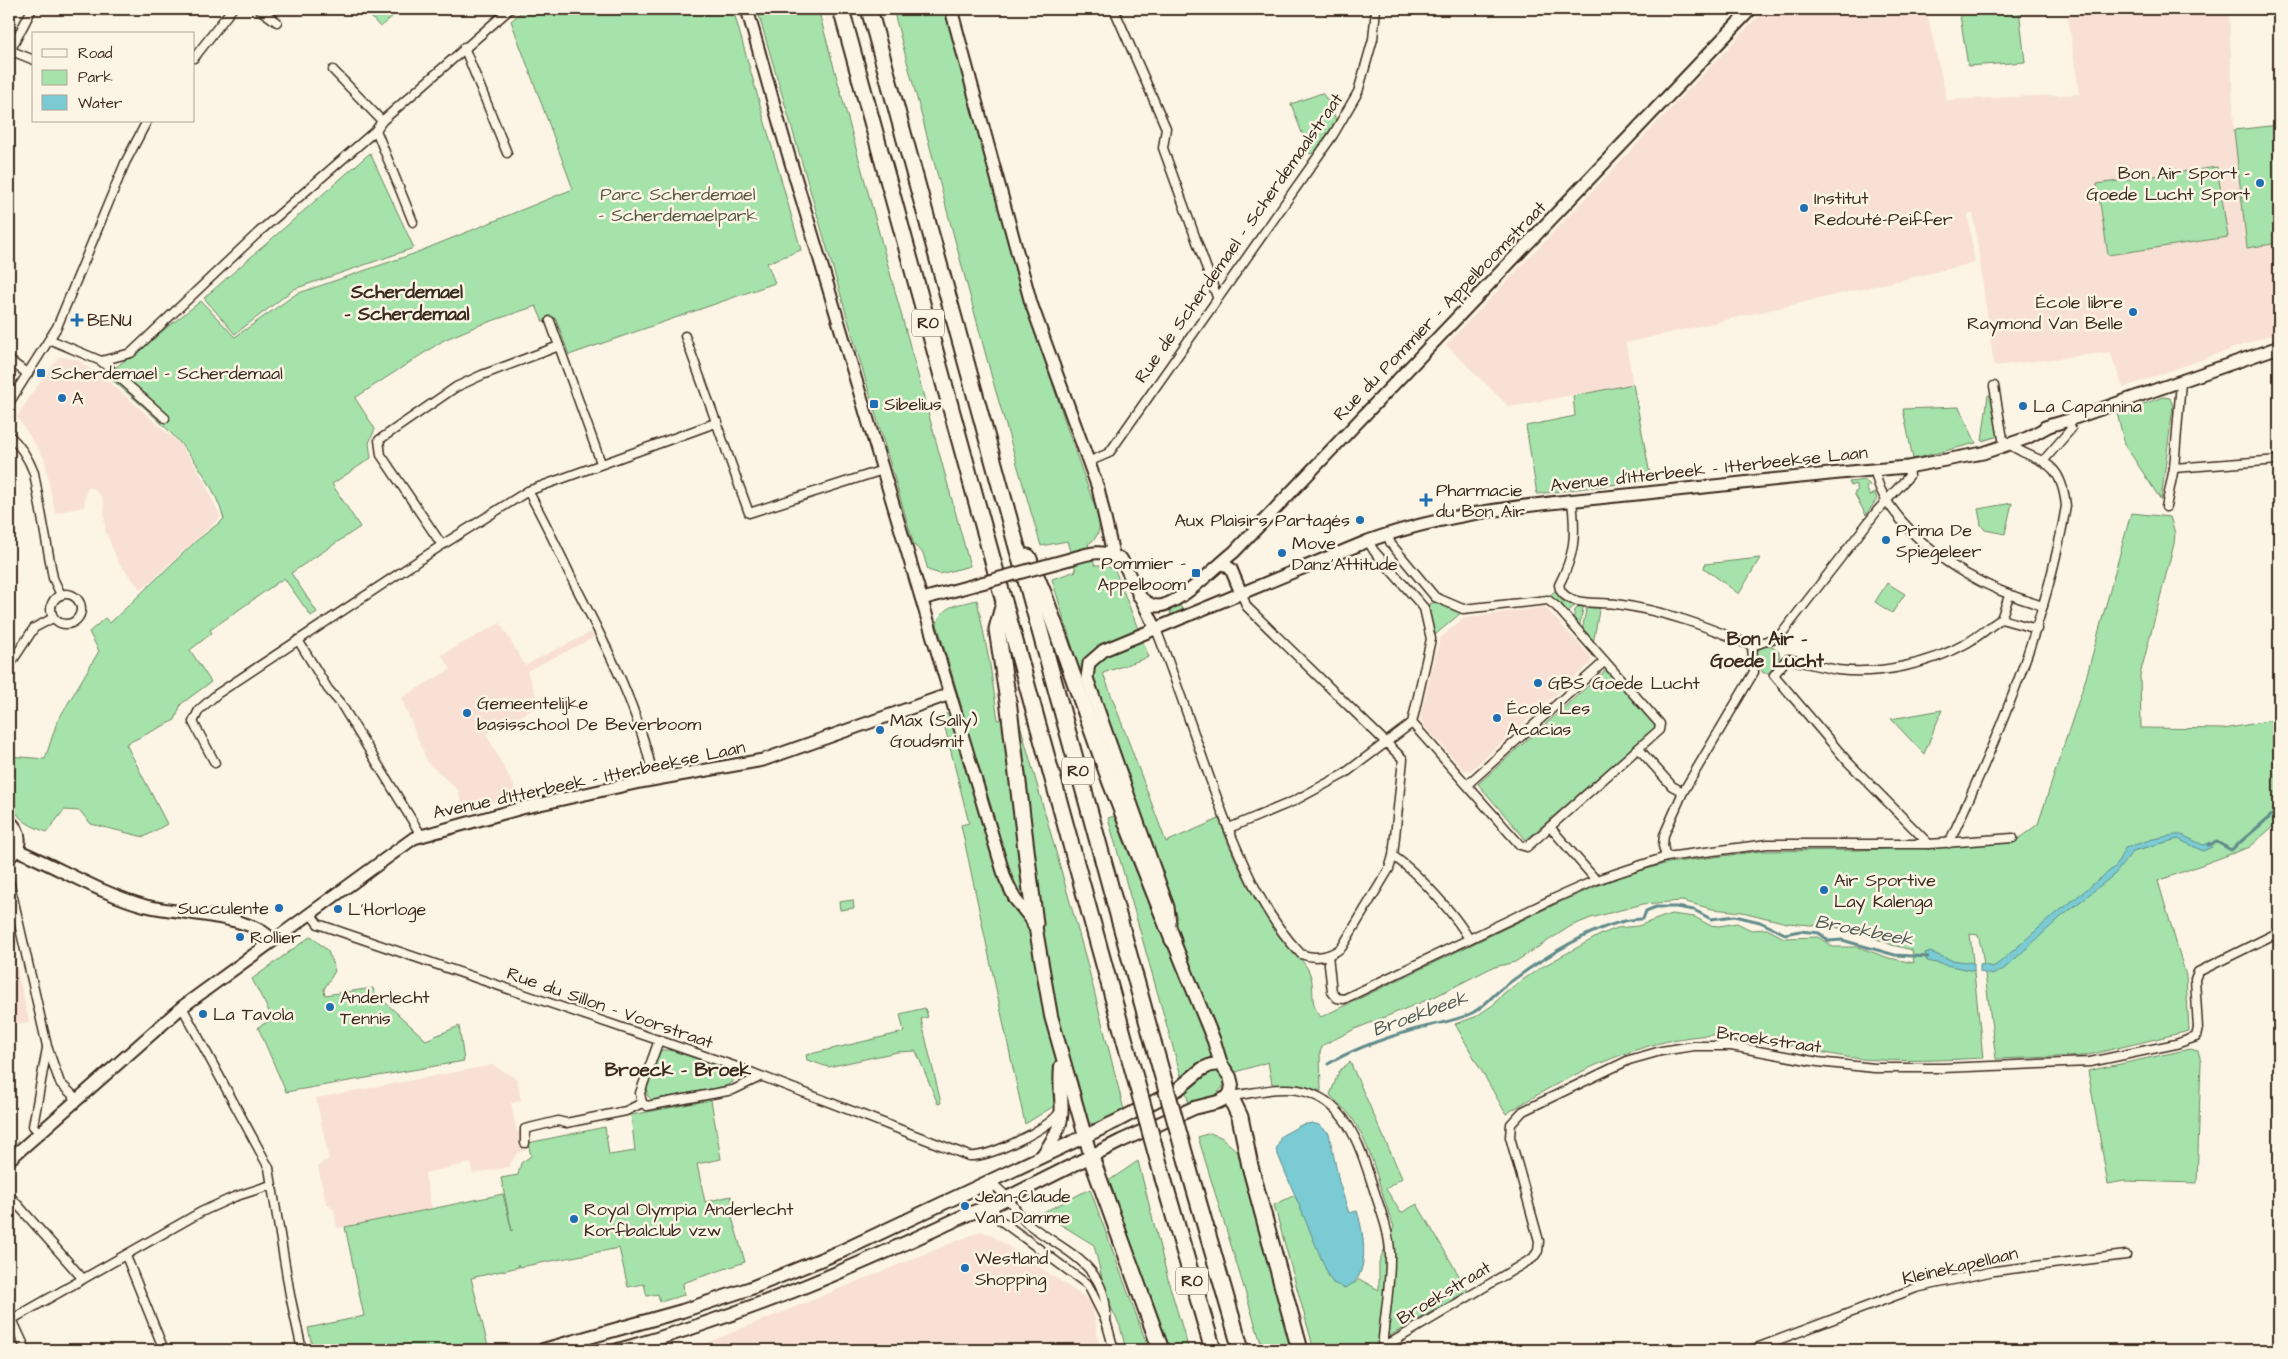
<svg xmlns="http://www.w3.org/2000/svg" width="2288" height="1359" font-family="'Architects Daughter',sans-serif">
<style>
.built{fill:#f8e1d4}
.green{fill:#a5e3ab;stroke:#708664}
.water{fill:#7acbd3;stroke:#618b8b}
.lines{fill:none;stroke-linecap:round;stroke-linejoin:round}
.stream{stroke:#618b8b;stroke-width:3}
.street-casing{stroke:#3b2a1e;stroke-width:11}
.secondary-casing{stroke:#3b2a1e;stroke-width:15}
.primary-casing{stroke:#3b2a1e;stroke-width:16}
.highway-casing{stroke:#3b2a1e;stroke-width:19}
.street{stroke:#fcf5e5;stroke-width:8}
.secondary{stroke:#fcf5e5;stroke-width:11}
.primary{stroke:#fcf5e5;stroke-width:12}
.highway{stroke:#fcf5e5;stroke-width:15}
.secondary-bridge-casing{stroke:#3b2a1e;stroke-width:15;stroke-linecap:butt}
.highway-bridge-casing{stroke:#3b2a1e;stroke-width:19;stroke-linecap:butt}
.secondary-bridge{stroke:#fcf5e5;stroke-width:11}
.highway-bridge{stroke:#fcf5e5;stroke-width:15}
.poi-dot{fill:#1f6fb2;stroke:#fcf5e5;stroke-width:2}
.labels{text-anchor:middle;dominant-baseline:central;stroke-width:5;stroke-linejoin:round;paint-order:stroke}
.shield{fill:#fcf5e5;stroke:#75675a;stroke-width:1}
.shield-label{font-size:16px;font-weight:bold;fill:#3b2a1e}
.poi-label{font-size:18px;fill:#3b2a1e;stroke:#fcf5e5;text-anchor:start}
.park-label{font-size:18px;fill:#565841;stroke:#fcf5e5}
.street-label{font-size:18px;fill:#3b2a1e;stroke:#fcf5e5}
.neighbourhood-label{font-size:19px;font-weight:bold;fill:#3b2a1e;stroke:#fcf5e5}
.water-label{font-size:19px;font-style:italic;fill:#4e5a54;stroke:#fcf5e5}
</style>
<rect width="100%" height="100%" fill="#fcf5e5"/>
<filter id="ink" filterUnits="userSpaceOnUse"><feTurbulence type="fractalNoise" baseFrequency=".02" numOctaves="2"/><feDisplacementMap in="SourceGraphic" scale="10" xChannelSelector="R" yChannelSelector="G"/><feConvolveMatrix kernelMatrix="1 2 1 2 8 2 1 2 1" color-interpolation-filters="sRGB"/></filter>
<g filter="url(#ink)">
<g class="built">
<polygon points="1765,9 1926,9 1947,100 2079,94 2067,9 2229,9 2234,130 2247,247 2279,243 2279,332 2123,388 2110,352 1994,366 1973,213 1968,214 1975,263 1626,343 1633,384 1509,407 1446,345"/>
<polygon points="59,357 76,359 112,384 180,444 199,471 221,517 141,590 118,562 105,530 104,505 102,497 93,488 87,488 84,507 55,513 44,458 17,417 32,393"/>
<polygon points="1545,607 1591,657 1591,663 1470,771 1464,770 1423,725 1420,716 1440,638 1464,618"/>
<polygon points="500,623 525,665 591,632 595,637 527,671 540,706 486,734 520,797 463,810 458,790 428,763 401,698 451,669 441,655"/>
<polygon points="9,933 29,1022 9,1025"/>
<polygon points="493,1065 517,1079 521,1101 511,1103 517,1132 520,1131 524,1151 517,1153 509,1167 473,1174 471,1163 425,1173 432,1210 337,1228 334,1210 326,1203 318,1167 324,1161 329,1160 316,1098"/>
<polygon points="981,1231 990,1234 1092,1302 1100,1350 679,1350 709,1342"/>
</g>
<g class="green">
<polygon points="364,9 401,9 380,27"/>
<path d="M525 9H733L801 250 767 263 775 283 569 355 556 319 543 322 536 306 477 326 444 340 355 398 375 429 369 443 371 458 332 484 360 527 291 573 317 612 311 616 284 578 210 630 212 633 190 650 211 682 181 704 175 720 126 744 167 824 144 837 91 824 80 811 64 810 47 832C3 818 9 795 9 756L45 759 57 722 99 651 89 632 105 618 110 623 195 542 224 519C206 457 154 415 106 375L201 301 235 337 296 294 413 254 573 189 511 21Z"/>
<polygon points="757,9 818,9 970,566 940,574 928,570 923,553 914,545"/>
<path d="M893 9H946C994 180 1037 354 1100 520 1099 532 1098 538 1088 544L1095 565H1105L1115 570 1149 657 1103 673 1166 842 1219 819C1233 859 1252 897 1276 932 1285 944 1306 961 1310 974 1316 991 1308 1001 1321 1017L1556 904 1618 877 1668 863 1762 851 1861 850 2014 842 2038 824 2086 678 2131 513 2170 517 2175 533 2174 544 2140 675 2141 728 2224 729 2279 719V821L2250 847 2158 881 2186 976 2189 1031 2084 1056 1996 1059 1982 951 1978 935 1970 934 1983 1058C1943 1060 1902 1062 1862 1059 1821 1055 1783 1041 1743 1036 1663 1027 1571 1072 1506 1114L1455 1024 1475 1017 1493 1005 1504 993 1540 968 1600 935 1617 928 1638 926 1671 914 1695 917 1709 925 1719 926 1737 923 1751 930 1767 929 1784 938 1818 937 1833 947H1858L1889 958 1914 963 1912 950 1892 945 1862 933 1834 927 1787 923 1742 912 1712 909 1682 901 1643 904 1591 918 1571 926 1515 962 1491 968 1432 998 1355 1029 1323 1045 1320 1052 1321 1091 1299 1085 1272 1084 1268 1062 1236 1072 1215 1096 1189 1104 1108 818 1114 816 1158 926 1178 918 1093 681 1079 669 1052 579 1076 571 1067 541 1041 546 992 378Z"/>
<polygon points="1959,9 2019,9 2025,62 1968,66"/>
<polygon points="1322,93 1331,105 1336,121 1315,152 1310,154 1291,104"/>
<polygon points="2279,125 2279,243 2247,248 2234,130"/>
<polygon points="370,153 414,248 294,289 235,334 204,298"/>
<polygon points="2217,167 2228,237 2108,255 2097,184"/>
<polygon points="1633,384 1651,480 1537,494 1526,426 1575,416 1573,396"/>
<polygon points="1988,395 1992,397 1999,436 1982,441"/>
<polygon points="2164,397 2170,398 2173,406 2161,500 2125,445 2117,413"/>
<polygon points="1959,407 1976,443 1913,459 1903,409"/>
<polygon points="1864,480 1870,485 1866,487 1870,496 1875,493 1877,499 1866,515 1854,493 1858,490 1855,484 1851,486 1849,482"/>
<polygon points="2012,503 2005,534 1985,530 1981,525 1978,509"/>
<polygon points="1760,558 1739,594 1704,568 1705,564"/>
<polygon points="1887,583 1905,594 1892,613 1875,602"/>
<polygon points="1557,589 1566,601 1579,603 1565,613 1557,602 1548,597"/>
<path d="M977 600 990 665 998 720 1018 717 1086 959 1124 1110 1098 1124 1089 1123 1076 1076 1052 1083 1054 1106 1025 1124 961 825 969 823 942 716 962 708 937 624C943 604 958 605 977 600Z"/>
<polygon points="1436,602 1462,612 1435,635 1427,608 1429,604"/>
<polygon points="1178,603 1185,613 1171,616 1170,610"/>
<polygon points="1584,603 1579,629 1573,622 1575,610"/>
<polygon points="1587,604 1600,605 1593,644 1582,632"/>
<polygon points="1762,646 1772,647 1779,652 1780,661 1771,673 1763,673 1758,664 1756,653"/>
<polygon points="1606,670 1656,727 1526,840 1478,784"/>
<polygon points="1942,710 1924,754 1891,719"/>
<polygon points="853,900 854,908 840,910 839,902"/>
<polygon points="311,936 328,951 335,971 324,989 325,995 373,988 374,992 426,1040 459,1026 464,1061 286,1092 258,1027 273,1019 252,979"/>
<polygon points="925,1008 928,1017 921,1019 941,1103 938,1104 916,1051 897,1052 828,1067 807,1060 806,1055 904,1032 900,1014"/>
<polygon points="2190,1049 2198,1051 2201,1061 2197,1183 2124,1181 2108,1184 2088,1071"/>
<polygon points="662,1050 670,1050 731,1070 733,1073 733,1082 726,1086 652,1100 647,1095 647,1089 659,1052"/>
<path d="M1350 1062 1402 1178 1386 1189 1401 1213 1417 1204 1468 1291 1374 1345 1373 1350H1314L1274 1205 1295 1195 1333 1283H1355L1359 1279 1379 1290V1262L1394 1227C1380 1193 1374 1152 1354 1121 1348 1111 1338 1103 1330 1095L1339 1071Z"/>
<polygon points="711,1100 721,1159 697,1164 705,1202 731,1196 735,1212 731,1214 745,1262 683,1283 684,1295 660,1302 658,1294 647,1296 644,1284 628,1287 619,1248 520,1267 518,1264 519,1267 471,1278 489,1350 313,1350 308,1328 364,1316 345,1227 503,1194 512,1231 501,1178 518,1175 521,1163 531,1156 528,1143 605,1127 609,1155 635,1151 631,1115"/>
<polygon points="1210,1133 1221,1137 1238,1152 1292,1350 1263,1350 1198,1137"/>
<polygon points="1138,1161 1170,1287 1189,1350 1169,1350 1107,1182"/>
<polygon points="1090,1189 1149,1350 1126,1350 1120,1326 1107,1299 1094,1245 1042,1213"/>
</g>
<g class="water">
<polygon points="2174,835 2182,835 2203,845 2210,842 2212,847 2203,851 2178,839 2133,851 2115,874 2061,917 2004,969 1992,975 1980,972 1980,964 1993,967 1999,963 2048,920 2116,866 2125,848 2153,839"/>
<polygon points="1930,952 1951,960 1974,963 1974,971 1927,961 1925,953"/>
<path d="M1312 1123 1319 1125 1329 1133 1339 1182 1349 1213 1357 1211C1364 1232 1372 1281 1344 1288L1333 1283 1329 1277 1276 1150 1281 1136 1301 1125Z"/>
</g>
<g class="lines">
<g class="stream">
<polyline points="2208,845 2217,842 2231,850 2279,809"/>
<path d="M1328 1064C1353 1049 1385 1038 1413 1030 1433 1024 1454 1022 1472 1013 1483 1008 1492 996 1501 989 1535 963 1602 918 1643 919L1646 911 1656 907H1676L1694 910 1711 919 1735 916 1760 922 1785 934 1800 931 1819 933 1829 941 1842 940 1895 955 1928 957"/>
</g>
<defs>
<g id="street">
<polyline points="259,9 277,22"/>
<polyline points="1114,9 1166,128 1163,148 1217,297"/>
<polyline points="464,47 507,153"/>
<polyline points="9,50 34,60"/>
<polyline points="9,53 32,9"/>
<polyline points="194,58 232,9"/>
<polyline points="333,70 382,121"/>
<polyline points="376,130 413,222"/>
<polyline points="550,321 559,346"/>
<polyline points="685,336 749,513 883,470"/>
<polyline points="51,340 101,361 131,353 259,232 376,130 382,121 510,9"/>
<polyline points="9,360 28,374"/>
<polyline points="101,361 165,418"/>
<polyline points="9,403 57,327 125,163 147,121"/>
<path d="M9 435C21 446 28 457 34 473L53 578 61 595"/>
<polyline points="2044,460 2071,429 2069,420"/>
<polyline points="1088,462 1109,453 1114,446 1333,135 1358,92 1373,39 1376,9"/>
<polyline points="2174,468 2279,460"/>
<path d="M1875 469C1877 489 1888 504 1901 520 1939 565 1987 589 2043 606"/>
<path d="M528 491C545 521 559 552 574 583 606 645 640 711 654 780"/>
<path d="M1572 501C1576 535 1575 554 1559 585 1562 607 1600 602 1616 604 1665 611 1707 626 1752 646L1754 672 1683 792 1664 835 1663 846 1666 857"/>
<polyline points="2166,507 2174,468 2181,382"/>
<polyline points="1368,541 1374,551 1424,608 1431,639 1412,723 1520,845 1527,847 1659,730 1660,724 1557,607 1548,600 1463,609 1435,597 1391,544 1387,534"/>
<polyline points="442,545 381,455 379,440 456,387 482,375 559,346 601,463"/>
<circle cx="66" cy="609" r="15"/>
<polyline points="2001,619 2037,629"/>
<polyline points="2001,619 2009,596"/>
<path d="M1156 629C1182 695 1203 763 1229 830 1247 874 1267 919 1301 954 1315 960 1332 956 1342 947L1389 869 1393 856 1403 759 1247 607 1241 593"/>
<polyline points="298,640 328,689 341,704 421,835"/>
<polyline points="1752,646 1775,638 1783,632 1877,511 1909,476 1908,467"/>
<polyline points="9,666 34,628 53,618"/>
<polyline points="1639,749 1672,786 1683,792"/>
<polyline points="215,763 193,722 199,710 217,694 442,545 528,491 718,422"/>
<polyline points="1468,784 1604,662"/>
<polyline points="1550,827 1596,880"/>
<polyline points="1229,828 1294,801 1344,774 1412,723"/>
<path d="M1949 843C1999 735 2046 625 2066 506 2060 450 2032 466 2003 439L1994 386"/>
<path d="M1929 844 1848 762 1774 675 1786 660 1789 659C1805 663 1821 667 1838 670 1879 675 1930 664 1967 643 1979 636 1989 627 2001 619"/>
<path d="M1393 856C1417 872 1455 914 1469 939"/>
<polyline points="9,880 47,1046 60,1083 77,1099"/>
<path d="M310 913 318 924 740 1068 969 1156C989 1158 1048 1129 1059 1113"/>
<polyline points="1328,955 1332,992 1337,998 1344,999 1553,899 1596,880 1666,857 1768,844 1929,844 2013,838"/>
<polyline points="182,1007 269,1168 290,1295 302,1350"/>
<polyline points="659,1040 640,1093 642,1103 647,1106 733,1090 760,1077"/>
<path d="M1230 1096C1252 1094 1276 1086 1298 1090 1349 1099 1361 1151 1375 1193 1381 1212 1389 1231 1390 1252 1391 1285 1384 1318 1382 1350"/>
<polyline points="39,1132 33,1126 47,1048"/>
<polyline points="525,1143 525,1129 558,1121 566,1123 626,1111 642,1103"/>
<polyline points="989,1181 991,1206 1000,1220 1088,1285 1106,1321 1114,1350"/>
<path d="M989 1181C995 1186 1003 1192 1008 1199 1015 1207 1019 1216 1027 1223 1064 1252 1109 1264 1106 1321"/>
<polyline points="9,1195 83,1279"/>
<polyline points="126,1256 164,1350"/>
<polyline points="12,1319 26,1350"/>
<polyline points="9,1321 201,1212 234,1197 271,1185"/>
<polyline points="1382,1345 1394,1341 1533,1258 1538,1251 1539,1241 1510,1137 1511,1124 1523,1111 1629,1060 1661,1051 1694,1046 1731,1046 1818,1062 1874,1068 1943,1068 2090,1062 2176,1044 2196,1037 2198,1028 2195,979 2198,972 2279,932"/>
<polyline points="1751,1350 1916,1288 1994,1271 2126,1255"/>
</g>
<g id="secondary">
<polyline points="747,9 782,133 1005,878 1015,899 1035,924"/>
<polyline points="951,9 1031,303 1098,488 1113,554"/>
<polyline points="2045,427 2069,420 2279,347"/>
<path d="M1070 559C1089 553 1104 548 1122 560L1156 629"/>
<polyline points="1222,563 1231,569 1241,593"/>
<path d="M1138 595C1144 601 1150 606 1158 606 1180 605 1216 566 1234 552L1751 9"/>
<polyline points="922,599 952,591"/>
<path d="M9 821C22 831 23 848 9 857"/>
<path d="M17 850C60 868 101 894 146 906 179 914 253 915 272 940"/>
<path d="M1170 923 1168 907 1087 678 1089 663 1104 650 1368 541C1453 510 1548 503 1637 494 1727 485 1818 474 1908 467L1983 453 2027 438 2051 425"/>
<polyline points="9,1160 182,1007 414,838 522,808 640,782 763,760 950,694"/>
</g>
<g id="primary">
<polyline points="1035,924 1051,1016 1091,1157"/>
<path d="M1043 1155C1073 1112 1057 1110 1061 1066"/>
<polyline points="543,1350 682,1311 751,1288 842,1251 1115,1122 1178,1089 1202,1069 1211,1065 1221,1064"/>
<path d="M618 1350C740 1317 854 1268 968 1214L991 1206 1121 1141 1194 1108 1218 1102 1230 1096 1232 1085 1230 1077 1221 1064 1214 1041 1173 940"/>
</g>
<g id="highway">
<polyline points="841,9 1128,1052"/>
<polyline points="869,9 1153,1042"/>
<polyline points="1028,557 1044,595 1111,783 1173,940"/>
<polyline points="1004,603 997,629 1009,708 1035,924"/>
<polyline points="1230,1096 1240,1117 1250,1166 1300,1350"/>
<polyline points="1091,1157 1161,1350"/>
<polyline points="1188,1166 1241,1350"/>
<polyline points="1163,1178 1213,1350"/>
</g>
</defs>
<use href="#street" class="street-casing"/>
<use href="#secondary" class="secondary-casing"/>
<use href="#primary" class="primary-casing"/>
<use href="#highway" class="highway-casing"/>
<use href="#street" class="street"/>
<use href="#secondary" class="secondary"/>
<use href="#primary" class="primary"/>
<use href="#highway" class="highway"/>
<defs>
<polyline id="secondary-bridge" points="952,591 1070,559"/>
<g id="highway-bridge">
<polyline points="1153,1042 1188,1166"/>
<polyline points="1128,1052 1163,1178"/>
</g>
</defs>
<use href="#secondary-bridge" class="secondary-bridge-casing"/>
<use href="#highway-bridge" class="highway-bridge-casing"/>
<use href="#secondary-bridge" class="secondary-bridge"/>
<use href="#highway-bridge" class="highway-bridge"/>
</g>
</g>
<g class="poi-dot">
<circle cx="2260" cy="183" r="5"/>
<circle cx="1804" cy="208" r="5"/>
<circle cx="2133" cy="312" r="5"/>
<path d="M74.5 312.5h5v5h5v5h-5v5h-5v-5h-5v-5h5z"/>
<rect x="36" y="368" width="10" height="10" rx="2.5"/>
<circle cx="62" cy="398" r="5"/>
<rect x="869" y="399" width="10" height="10" rx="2.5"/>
<circle cx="2023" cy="406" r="5"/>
<path d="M1423.5 492.5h5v5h5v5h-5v5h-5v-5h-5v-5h5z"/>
<circle cx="1360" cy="520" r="5"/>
<circle cx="1886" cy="540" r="5"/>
<circle cx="1282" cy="553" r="5"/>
<rect x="1191" y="568" width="10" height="10" rx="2.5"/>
<circle cx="1538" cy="683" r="5"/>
<circle cx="467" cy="713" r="5"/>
<circle cx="1497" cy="718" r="5"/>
<circle cx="880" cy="730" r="5"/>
<circle cx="1824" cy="890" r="5"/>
<circle cx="279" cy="908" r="5"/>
<circle cx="338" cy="909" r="5"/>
<circle cx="240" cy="937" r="5"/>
<circle cx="330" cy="1007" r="5"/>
<circle cx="203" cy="1014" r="5"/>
<circle cx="965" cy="1206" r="5"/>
<circle cx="574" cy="1219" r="5"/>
<circle cx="965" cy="1268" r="5"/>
</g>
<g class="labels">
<g class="shield">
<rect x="912" y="309.5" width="32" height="27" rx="4"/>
<rect x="1062" y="757.5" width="32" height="27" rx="4"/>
<rect x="1176" y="1267.5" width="32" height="27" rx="4"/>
</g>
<g class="shield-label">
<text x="928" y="323">R0</text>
<text x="1078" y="771">R0</text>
<text x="1192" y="1281">R0</text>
</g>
<g class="poi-label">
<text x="2250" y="173" text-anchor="end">Bon Air Sport -<tspan x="2250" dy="21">Goede Lucht Sport</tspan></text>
<text x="1814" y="198">Institut<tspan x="1814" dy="21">Redouté-Peiffer</tspan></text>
<text x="2123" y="302" text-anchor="end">École libre<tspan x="2123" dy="21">Raymond Van Belle</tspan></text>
<text x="87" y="320">BENU</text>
<text x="51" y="373">Scherdemael - Scherdemaal</text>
<text x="72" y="398">A</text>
<text x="884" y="404">Sibelius</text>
<text x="2033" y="406">La Capannina</text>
<text x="1436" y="490">Pharmacie<tspan x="1436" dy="21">du Bon Air</tspan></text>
<text x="1350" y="520" text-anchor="end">Aux Plaisirs Partagés</text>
<text x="1896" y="530">Prima De<tspan x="1896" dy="21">Spiegeleer</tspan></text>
<text x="1292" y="543">Move<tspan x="1292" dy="21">Danz’Attitude</tspan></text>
<text x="1186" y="563" text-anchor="end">Pommier -<tspan x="1186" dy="21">Appelboom</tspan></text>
<text x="1548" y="683">GBS Goede Lucht</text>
<text x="477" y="703">Gemeentelijke<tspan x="477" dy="21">basisschool De Beverboom</tspan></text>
<text x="1507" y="708">École Les<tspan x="1507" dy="21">Acacias</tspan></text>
<text x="890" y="720">Max (Sally)<tspan x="890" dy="21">Goudsmit</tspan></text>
<text x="1834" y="880">Air Sportive<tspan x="1834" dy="21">Lay Kalenga</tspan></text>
<text x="269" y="908" text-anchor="end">Succulente</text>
<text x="348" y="909">L'Horloge</text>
<text x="250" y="937">Rollier</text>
<text x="340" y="997">Anderlecht<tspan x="340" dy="21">Tennis</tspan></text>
<text x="213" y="1014">La Tavola</text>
<text x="975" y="1196">Jean-Claude<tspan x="975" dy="21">Van Damme</tspan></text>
<text x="584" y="1209">Royal Olympia Anderlecht<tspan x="584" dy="21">Korfbalclub vzw</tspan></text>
<text x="975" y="1258">Westland<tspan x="975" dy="21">Shopping</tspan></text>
</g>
<g class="park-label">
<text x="678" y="194">Parc Scherdemael<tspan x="678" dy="21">- Scherdemaelpark</tspan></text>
</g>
<g class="street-label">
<text transform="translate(1239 238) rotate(-55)">Rue de Scherdemael - Scherdemaalstraat</text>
<text transform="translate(1440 311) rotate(-46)">Rue du Pommier - Appelboomstraat</text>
<text transform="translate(1709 469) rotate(-6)">Avenue d'Itterbeek - Itterbeekse Laan</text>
<text transform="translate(589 780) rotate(-12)">Avenue d'Itterbeek - Itterbeekse Laan</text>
<text transform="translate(610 1008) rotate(19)">Rue du Sillon - Voorstraat</text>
<text transform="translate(1769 1040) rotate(8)">Broekstraat</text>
<text transform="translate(1960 1266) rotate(-13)">Kleinekapellaan</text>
<text transform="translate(1444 1293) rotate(-31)">Broekstraat</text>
</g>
<g class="neighbourhood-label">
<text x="407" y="292">Scherdemael<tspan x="407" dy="22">- Scherdemaal</tspan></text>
<text x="1767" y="639">Bon Air -<tspan x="1767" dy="22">Goede Lucht</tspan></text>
<text x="678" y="1070">Broeck - Broek</text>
</g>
<g class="water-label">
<text transform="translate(1864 931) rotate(11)">Broekbeek</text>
<text transform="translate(1420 1014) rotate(-20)">Broekbeek</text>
</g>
</g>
<rect width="2288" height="1359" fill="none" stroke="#fcf5e5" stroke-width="30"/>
<rect x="15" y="15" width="2258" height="1329" fill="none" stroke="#3b2a1e" stroke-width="2" filter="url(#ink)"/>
<rect x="32" y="32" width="162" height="90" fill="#fcf5e5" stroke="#afa495"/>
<rect x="42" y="49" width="25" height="8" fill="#fcf5e5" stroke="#afa495"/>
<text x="78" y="58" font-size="15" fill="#3b2a1e">Road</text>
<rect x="42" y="70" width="25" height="15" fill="#a5e3ab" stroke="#afa495"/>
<text x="78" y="82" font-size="15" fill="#3b2a1e">Park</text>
<rect x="42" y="95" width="25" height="15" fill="#7acbd3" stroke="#afa495"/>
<text x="78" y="108" font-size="15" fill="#3b2a1e">Water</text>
</svg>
